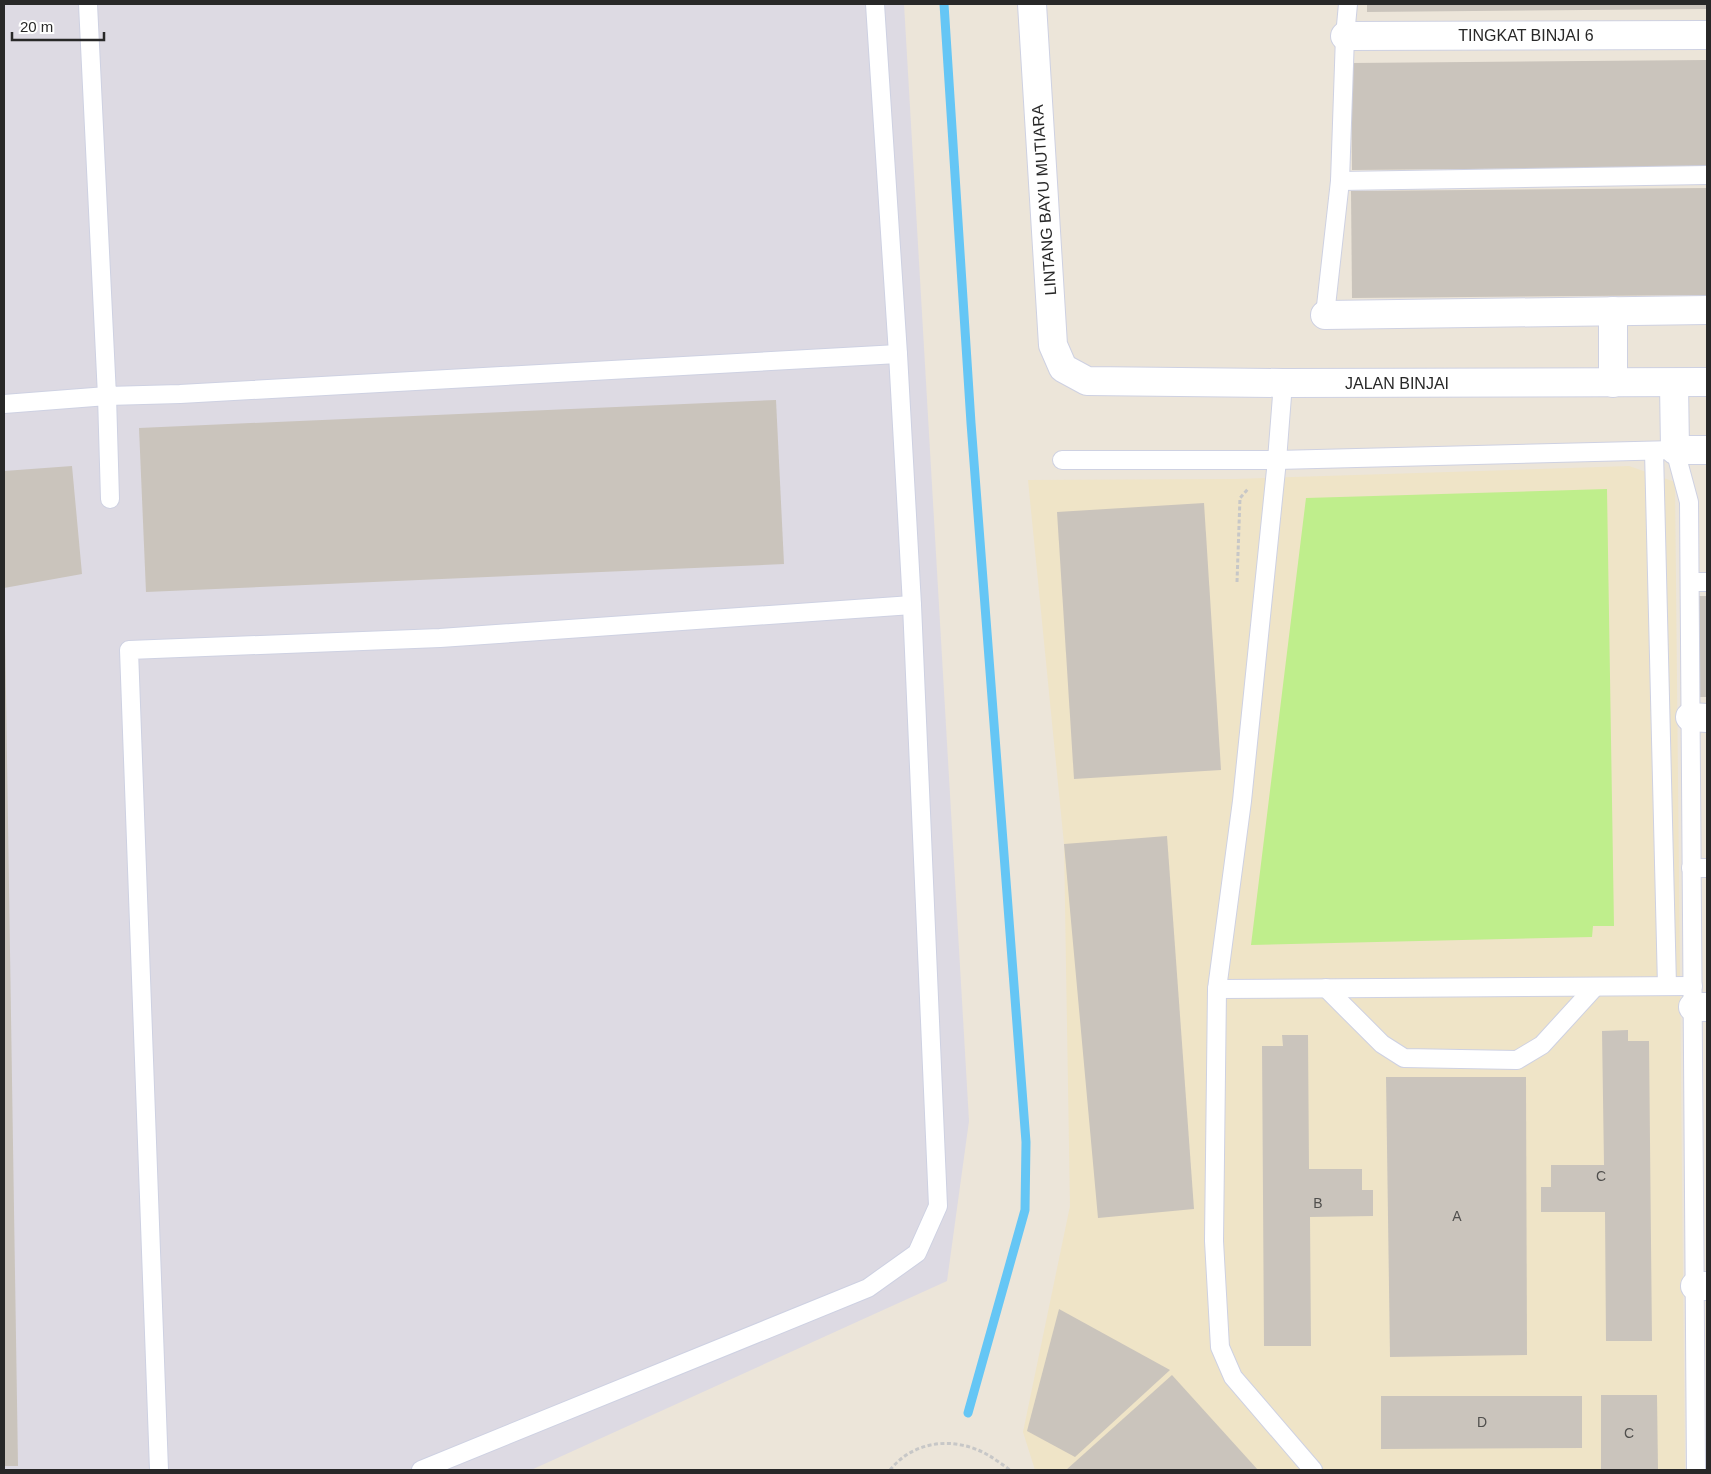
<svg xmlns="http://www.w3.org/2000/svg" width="1711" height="1474" font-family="Arial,sans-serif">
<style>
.industrial{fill:#dddae3}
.education{fill:#efe4c7}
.pitch{fill:#bfee8c}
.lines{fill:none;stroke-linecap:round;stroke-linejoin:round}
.stream{stroke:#65c6f5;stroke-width:9}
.building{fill:#cac4bc}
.service-casing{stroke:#ced1e2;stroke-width:20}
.minor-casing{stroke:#ced1e2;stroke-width:30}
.tertiary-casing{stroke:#ced1e2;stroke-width:30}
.path{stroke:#c7c7c7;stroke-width:3;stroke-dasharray:4 2.5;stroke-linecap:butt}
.service{stroke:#fff;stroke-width:18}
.minor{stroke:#fff;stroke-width:28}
.tertiary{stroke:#fff;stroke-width:28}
.labels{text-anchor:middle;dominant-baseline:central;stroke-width:4;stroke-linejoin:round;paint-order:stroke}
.number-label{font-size:14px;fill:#504f4d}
.street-label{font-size:16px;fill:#282828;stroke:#fff}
</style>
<rect width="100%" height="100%" fill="#ece5d9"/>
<polygon class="industrial" points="4,4 904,4 969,1121 947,1281 531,1470 4,1470"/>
<polygon class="education" points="1629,466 1675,482 1685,1470 1035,1470 1023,1432 1070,1206 1064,844 1028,480 1235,479"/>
<polygon class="pitch" points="1607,489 1614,926 1593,926 1592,937 1251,945 1306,498"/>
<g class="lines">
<polyline class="stream" points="944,4 971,423 1026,1142 1025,1210 968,1413"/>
</g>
<g class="building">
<polygon points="1367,4 1707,4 1707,9 1367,12"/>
<polygon points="1707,60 1707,167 1352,170 1351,63"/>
<polygon points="1707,188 1707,295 1352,298 1351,191"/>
<polygon points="776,400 784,564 146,592 139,428"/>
<polygon points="72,466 82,574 4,588 4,471"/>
<polygon points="1204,503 1221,770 1074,779 1057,512"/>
<polygon points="1699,596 1707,596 1707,697 1700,697"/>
<polygon points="4,629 5,629 18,1466 4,1466"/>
<polygon points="1167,836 1194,1209 1098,1218 1064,844"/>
<polygon points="1628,1030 1628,1041 1649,1041 1652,1341 1606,1341 1605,1212 1541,1212 1541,1187 1551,1187 1551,1165 1604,1165 1602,1031"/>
<polygon points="1282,1035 1308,1035 1309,1169 1362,1169 1362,1190 1373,1190 1373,1216 1310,1217 1311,1346 1264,1346 1262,1046 1283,1046"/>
<polygon points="1386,1077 1526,1077 1527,1355 1390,1357"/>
<polygon points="1059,1309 1170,1370 1075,1457 1027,1431"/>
<polygon points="1172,1375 1258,1470 1066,1470"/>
<polygon points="1601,1395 1657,1395 1658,1470 1601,1470"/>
<polygon points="1381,1396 1582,1396 1582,1448 1381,1449"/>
</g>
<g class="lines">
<defs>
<g id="service">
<polyline points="88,4 107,396 180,394 898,354"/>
<polyline points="1340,181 1707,175"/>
<polyline points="1325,315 1340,181 1345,36 1348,4"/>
<polyline points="1283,383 1277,460 1675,450 1689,502 1696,1470"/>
<polyline points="4,404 107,396 110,499"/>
<polyline points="1654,451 1667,986"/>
<polyline points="1062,460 1277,460 1242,801 1217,989 1214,1241 1220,1347 1233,1377 1313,1470"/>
<polyline points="1690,582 1707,582"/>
<polyline points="1691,868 1707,868"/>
<polyline points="1326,988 1382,1044 1404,1058 1517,1060 1542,1045 1595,987"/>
<polyline points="1217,989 1693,986"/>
<polyline points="159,1470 129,650 440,638 912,605"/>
<polyline points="421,1470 868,1288 917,1253 938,1206 912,605 898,354 875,4"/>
</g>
<g id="minor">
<polyline points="1345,36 1707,35"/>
<polyline points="1613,311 1613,383"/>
<polyline points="1325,315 1707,310"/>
<polyline points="1674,383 1675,450 1707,450"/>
<polyline points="1690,717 1707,718"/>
<polyline points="1693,1007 1707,1007"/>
<polyline points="1695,1286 1707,1286"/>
</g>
<polyline id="tertiary" points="1032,4 1053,345 1063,368 1087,381 1283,383 1707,382"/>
</defs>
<use href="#service" class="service-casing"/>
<use href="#minor" class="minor-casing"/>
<use href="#tertiary" class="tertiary-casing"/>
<g class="path">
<polyline points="1237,582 1240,498 1248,489"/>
<path d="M890 1470C914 1440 955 1436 988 1455 995 1459 1003 1465 1010 1470"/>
</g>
<use href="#service" class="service"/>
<use href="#minor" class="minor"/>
<use href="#tertiary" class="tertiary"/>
</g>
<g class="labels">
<g class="number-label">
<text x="1601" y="1176">C</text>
<text x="1318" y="1203">B</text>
<text x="1457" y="1216">A</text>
<text x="1482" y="1422">D</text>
<text x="1629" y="1433">C</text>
</g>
<g class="street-label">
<text x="1526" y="35">TINGKAT BINJAI 6</text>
<text transform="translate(1044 200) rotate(-94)">LINTANG BAYU MUTIARA</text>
<text x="1397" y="383">JALAN BINJAI</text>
</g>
</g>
<rect width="1711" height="1474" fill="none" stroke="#282828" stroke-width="10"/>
<path d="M12 32v8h92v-8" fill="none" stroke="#282828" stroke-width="2.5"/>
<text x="20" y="32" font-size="15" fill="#282828" stroke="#ffffff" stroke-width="4" paint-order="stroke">20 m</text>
</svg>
